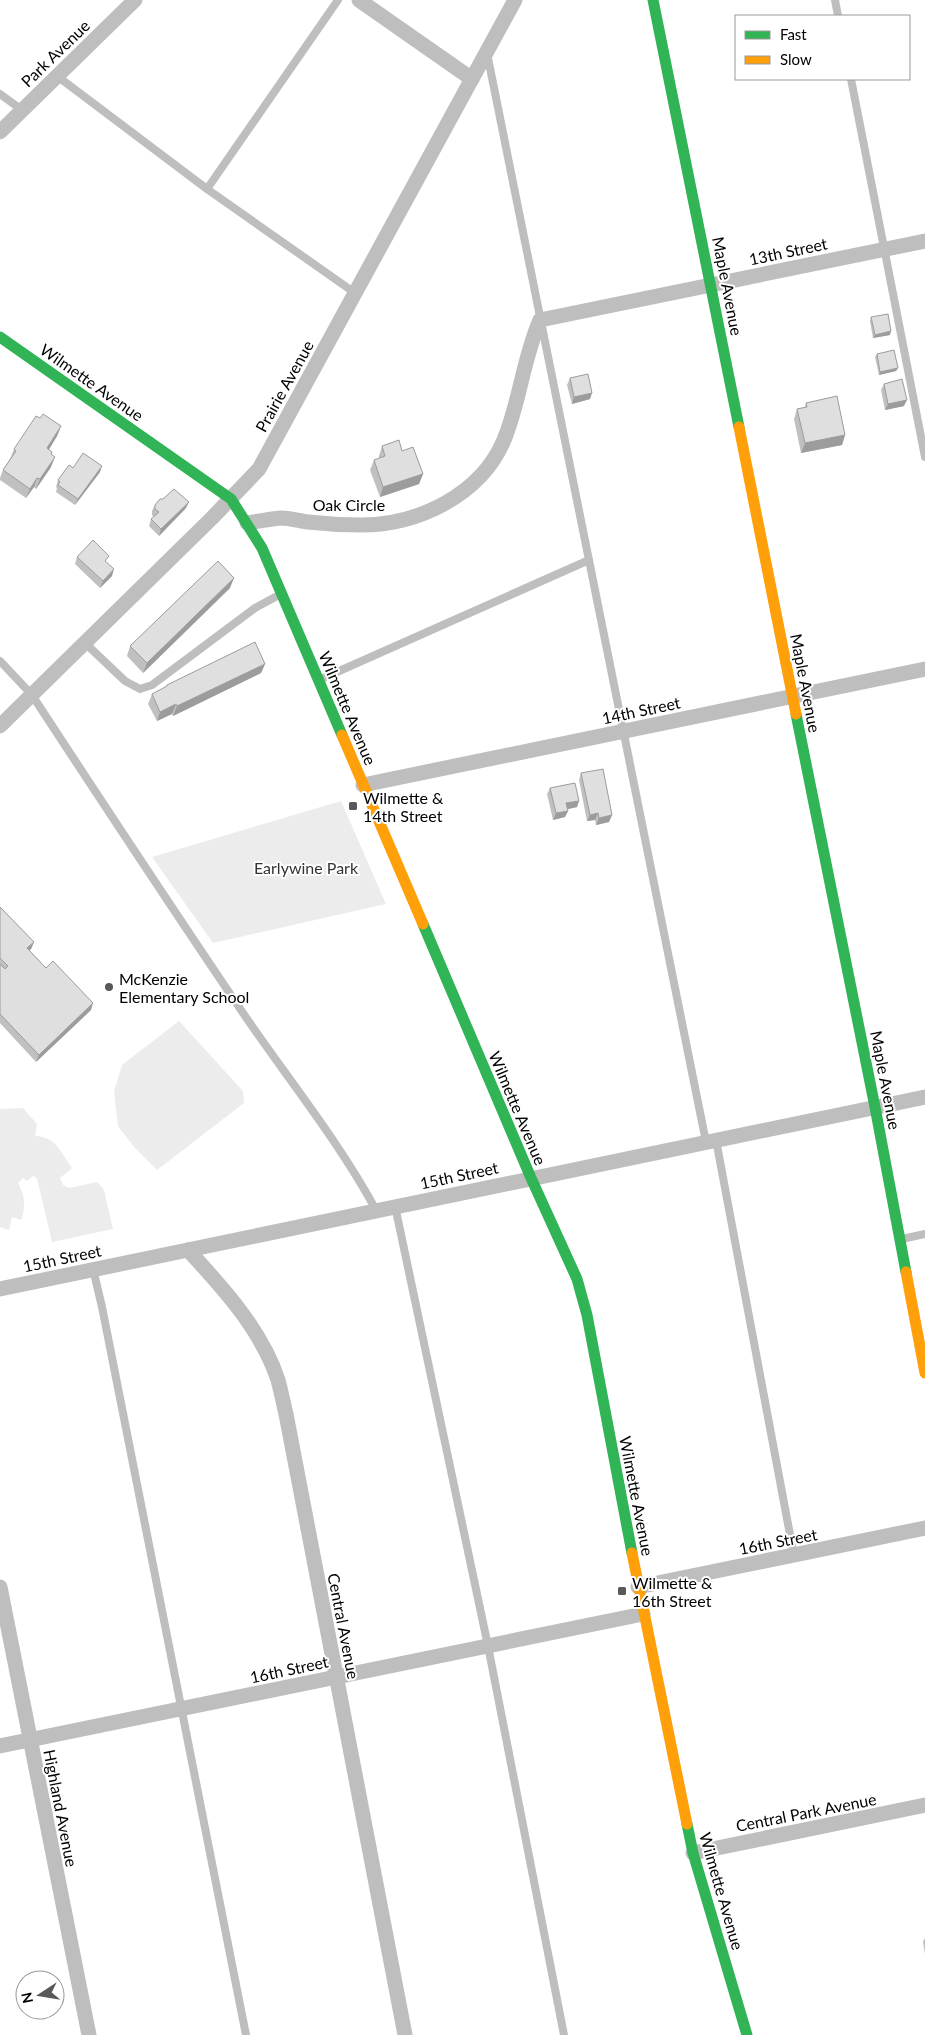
<svg xmlns="http://www.w3.org/2000/svg" width="925" height="2035" font-family="Lato,sans-serif">
<style>
.green{fill:#ececec}
.lines{fill:none;stroke-linecap:round;stroke-linejoin:round}
.lane{stroke:#bebebe;stroke-width:8}
.street{stroke:#bebebe;stroke-width:15}
.fast{stroke:#30b455;stroke-width:11}
.slow{stroke:#ff9f0a;stroke-width:11}
.wall{fill:#c0c0c0}
.shaded-wall{fill:#9c9c9c}
.building{fill:#dfdfdf;stroke:#9c9c9c}
.poi-dot{fill:#595959;stroke:#fff;stroke-width:2}
.labels{text-anchor:middle;dominant-baseline:central;stroke-width:4;stroke-linejoin:round;paint-order:stroke}
.street-label{font-size:16px;fill:#000;stroke:#fff}
.poi-label{font-size:16px;fill:#000;stroke:#fff;text-anchor:start}
.park-label{font-size:16px;fill:#333;stroke:#fff}
</style>
<rect width="100%" height="100%" fill="#fff"/>
<g class="green">
<polygon points="341,801 386,904 213,943 152,857"/>
<polygon points="179,1021 243,1091 244,1103 157,1170 135,1148 118,1126 114,1092 122,1065"/>
<path d="M23 1108 37 1124 35 1136C56 1137 60 1151 72 1168L60 1178 63 1185 69 1188 97 1182 104 1190 113 1229 52 1242 37 1178 33 1176 27 1181 23 1178 18 1183C25 1196 26 1206 21 1220L12 1217 9 1230 0 1227V1109Z"/>
</g>
<g class="lines">
<g class="lane">
<polyline points="835,0 838,16"/>
<polyline points="487,53 706,1142"/>
<polyline points="57,76 207,189 355,293"/>
<polyline points="851,79 925,457"/>
<polyline points="0,94 22,110"/>
<polyline points="207,189 338,0"/>
<polyline points="85,643 125,681 140,689 152,685 255,608 279,595"/>
<path d="M0 661 32 695C102 802 172 908 243 1013 288 1079 338 1140 376 1210"/>
<polyline points="319,680 589,560"/>
<polyline points="716,1140 794,1556"/>
<polyline points="395,1206 488,1646 564,2035"/>
<polyline points="902,1239 925,1234"/>
<polyline points="93,1269 102,1307 246,2035"/>
</g>
<g class="street">
<polyline points="359,0 472,79"/>
<polyline points="0,132 135,0"/>
<path d="M247 523C259 521 270 519 281 518 290 518 299 521 308 522 326 524 343 525 361 525 418 525 481 495 504 440 520 401 523 359 540 320L925 241"/>
<polyline points="0,726 212,518 259,469 515,0"/>
<polyline points="363,785 925,669"/>
<path d="M188 1250C223 1288 261 1329 278 1380 281 1391 283 1402 286 1414L405 2035"/>
<polyline points="0,1289 925,1097"/>
<polyline points="0,1587 89,2035"/>
<polyline points="638,1587 925,1528"/>
<polyline points="0,1746 643,1614"/>
<polyline points="693,1853 925,1805"/>
</g>
<g class="fast">
<polyline points="653,0 739,427"/>
<polyline points="0,337 231,499 262,548 342,735"/>
<polyline points="796,714 875,1107 906,1272"/>
<polyline points="423,924 531,1178 577,1279 587,1315 632,1553"/>
<polyline points="687,1824 693,1853 747,2035"/>
</g>
<g class="slow">
<polyline points="739,427 796,714"/>
<polyline points="342,735 423,924"/>
<polyline points="906,1272 925,1373"/>
<polyline points="632,1553 687,1824"/>
</g>
</g>
<g class="wall">
<polygon points="871,317 890,335 873,338 870,321"/>
<polygon points="877,354 898,368 896,371 879,375 875,357"/>
<polygon points="570,378 590,399 572,404 567,385"/>
<polygon points="884,384 904,406 885,410 881,390"/>
<polygon points="806,403 845,435 842,445 801,453 794,419 797,409 805,407"/>
<polygon points="40,418 61,426 57,436 49,449 52,452 51,455 51,467 36,489 34,487 26,498 0,480 0,478 3,470 10,459 14,449"/>
<polygon points="382,446 402,451 423,474 419,484 380,497 370,470 374,460 379,458 379,456"/>
<polygon points="73,468 100,472 75,505 56,492 57,488 56,487 58,480"/>
<polygon points="155,505 186,508 159,536 149,526 151,519 154,517 152,515 152,511"/>
<polygon points="77,557 112,576 100,588 75,564"/>
<polygon points="230,588 143,673 127,656 130,646"/>
<polygon points="265,664 261,673 173,716 172,714 157,721 148,704 152,694 166,687 167,685"/>
<polygon points="581,773 612,815 609,822 596,825 595,820 587,821 579,780"/>
<polygon points="550,788 579,801 577,807 567,809 568,811 565,817 553,820 547,794"/>
<polygon points="0,907 34,942 31,949 29,950 46,968 91,1010 36,1062 0,1023"/>
<polygon points="924,1939 925,1939 925,1954 923,1942"/>
</g>
<g class="shaded-wall">
<polygon points="891,331 890,335 873,338 875,335"/>
<polygon points="898,368 896,371 879,375 880,372"/>
<polygon points="592,393 590,399 572,404 574,397"/>
<polygon points="907,400 904,406 885,410 888,404"/>
<polygon points="61,426 57,436 44,458 47,448"/>
<polygon points="845,435 842,445 801,453 805,443"/>
<polygon points="55,457 51,467 36,489 40,479"/>
<polygon points="102,466 100,472 75,505 78,499"/>
<polygon points="423,474 419,484 380,497 383,487"/>
<polygon points="37,478 34,487 26,498 30,489"/>
<polygon points="189,502 186,508 159,536 161,529"/>
<polygon points="114,569 112,576 100,588 103,581"/>
<polygon points="234,578 230,588 143,673 147,663"/>
<polygon points="265,664 261,673 173,716 177,706"/>
<polygon points="176,704 172,714 157,721 160,712"/>
<polygon points="579,801 577,807 564,810 566,803"/>
<polygon points="568,811 565,817 553,820 556,813"/>
<polygon points="598,813 595,820 587,821 590,815"/>
<polygon points="612,815 609,822 596,825 599,818"/>
<polygon points="34,942 31,949 25,955 27,948"/>
<polygon points="93,1003 91,1010 36,1062 39,1055"/>
</g>
<g class="building">
<polygon points="888,314 891,331 875,335 871,317"/>
<polygon points="894,350 898,368 880,372 877,354"/>
<polygon points="588,374 592,393 574,397 570,378"/>
<polygon points="902,379 907,400 888,404 884,384"/>
<polygon points="837,396 845,435 805,443 797,409 807,407 806,403"/>
<polygon points="43,414 61,426 47,448 52,452 51,454 55,457 40,479 37,478 30,489 3,470 16,451 14,449 36,416 40,418"/>
<polygon points="399,440 402,451 413,447 423,474 383,487 374,460 385,456 382,446"/>
<polygon points="83,453 102,466 78,499 58,485 60,482 58,480 69,465 73,468"/>
<polygon points="174,489 189,502 161,529 151,519 159,512 155,509 155,505 160,499 163,499"/>
<polygon points="93,540 109,556 105,561 114,569 103,581 77,557"/>
<polygon points="218,561 234,578 147,663 130,646"/>
<polygon points="255,642 265,664 177,706 176,704 160,712 152,694 167,686 167,685"/>
<polygon points="603,769 612,815 599,818 598,813 590,815 581,773"/>
<polygon points="575,783 579,801 566,803 568,811 556,813 550,788"/>
<polygon points="0,907 34,942 27,948 46,968 53,961 93,1003 39,1055 0,1014 0,964 5,969 8,966 0,958"/>
</g>
<g class="poi-dot">
<rect x="348" y="801" width="10" height="10" rx="2.5"/>
<circle cx="109" cy="987" r="5"/>
<rect x="617" y="1586" width="10" height="10" rx="2.5"/>
</g>
<g class="labels">
<g class="street-label">
<text transform="translate(55 53) rotate(-44)">Park Avenue</text>
<text transform="translate(788 251) rotate(-12)">13th Street</text>
<text transform="translate(728 286) rotate(79)">Maple Avenue</text>
<text transform="translate(92 382) rotate(35)">Wilmette Avenue</text>
<text transform="translate(284 386) rotate(-61)">Prairie Avenue</text>
<text x="349" y="504">Oak Circle</text>
<text transform="translate(806 683) rotate(79)">Maple Avenue</text>
<text transform="translate(348 708) rotate(67)">Wilmette Avenue</text>
<text transform="translate(641 710) rotate(-12)">14th Street</text>
<text transform="translate(886 1080) rotate(79)">Maple Avenue</text>
<text transform="translate(518 1108) rotate(67)">Wilmette Avenue</text>
<text transform="translate(459 1175) rotate(-12)">15th Street</text>
<text transform="translate(62 1258) rotate(-12)">15th Street</text>
<text transform="translate(637 1496) rotate(79)">Wilmette Avenue</text>
<text transform="translate(778 1541) rotate(-11)">16th Street</text>
<text transform="translate(344 1626) rotate(79)">Central Avenue</text>
<text transform="translate(289 1669) rotate(-12)">16th Street</text>
<text transform="translate(61 1808) rotate(79)">Highland Avenue</text>
<text transform="translate(806 1812) rotate(-11)">Central Park Avenue</text>
<text transform="translate(722 1891) rotate(74)">Wilmette Avenue</text>
</g>
<g class="poi-label">
<text x="363" y="797">Wilmette &amp;<tspan x="363" dy="18">14th Street</tspan></text>
<text x="119" y="978">McKenzie<tspan x="119" dy="18">Elementary School</tspan></text>
<text x="632" y="1582">Wilmette &amp;<tspan x="632" dy="18">16th Street</tspan></text>
</g>
<g class="park-label">
<text x="306" y="867">Earlywine Park</text>
</g>
</g>
<rect x="735" y="15" width="175" height="65" fill="#ffffff" stroke="#999999"/>
<rect x="745" y="31" width="25" height="8" fill="#30b455" stroke="#999999"/>
<text x="780" y="40" font-size="15" fill="#000000">Fast</text>
<rect x="745" y="56" width="25" height="8" fill="#ff9f0a" stroke="#999999"/>
<text x="780" y="65" font-size="15" fill="#000000">Slow</text>
<g transform="translate(40 1995) rotate(258)"><circle r="24" fill="#ffffff" stroke="#999999"/>
<path d="M0-4L9 19L0 12L-9 19Z" fill="#595959"/>
<text y="-8" font-size="14" font-weight="bold" text-anchor="middle" fill="#000000">N</text>
</g>
</svg>
